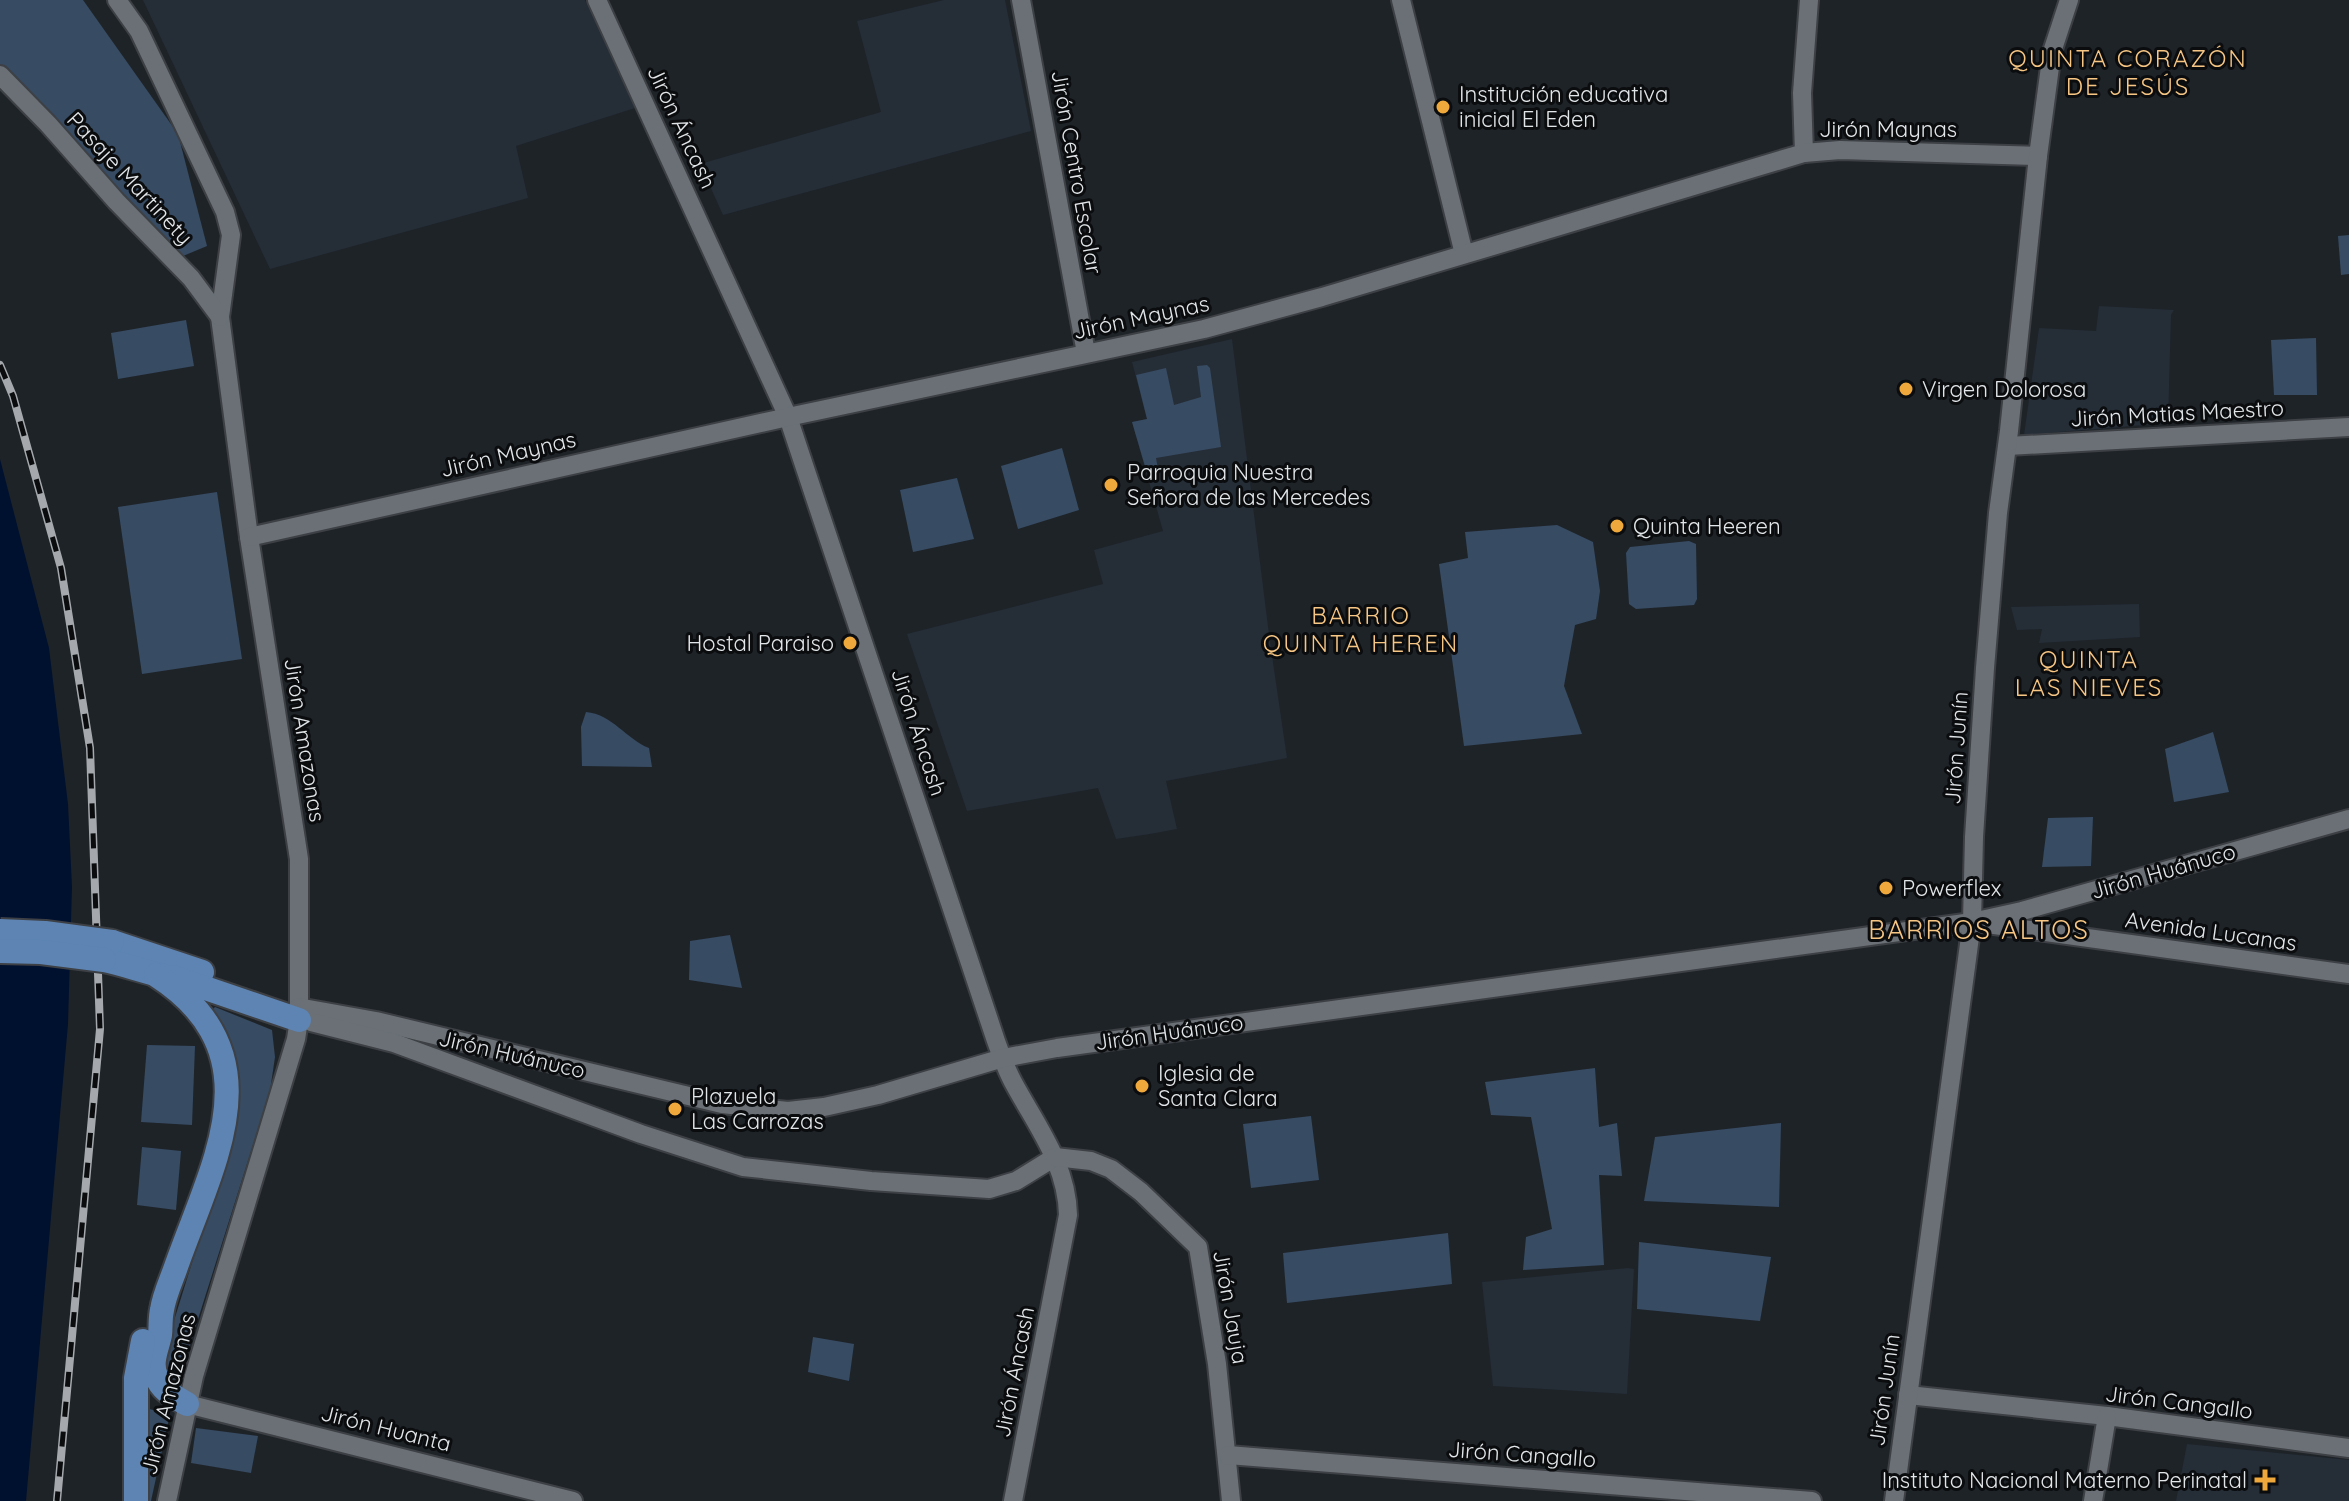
<svg xmlns="http://www.w3.org/2000/svg" width="2349" height="1501" font-family="Quicksand,sans-serif">
<style>
.built{fill:#252d37}
.green{fill:#374b63}
.water{fill:#00102f}
.lines{fill:none;stroke-linecap:round;stroke-linejoin:round}
.minor-casing{stroke:#3d4045;stroke-width:22}
.major-casing{stroke:#3d4045;stroke-width:28}
.minor{stroke:#6a7076;stroke-width:18}
.major{stroke:#5d84b3;stroke-width:24}
.rail-casing{stroke:#a5a9ad;stroke-width:8}
.rail{stroke:#0a0c0e;stroke-width:5;stroke-dasharray:15;stroke-linecap:butt}
.major-bridge-casing{stroke:#3d4045;stroke-width:28;stroke-linecap:butt}
.major-bridge{stroke:#5d84b3;stroke-width:24}
.poi-dot{fill:#eea83c;stroke:#0a0c0e;stroke-width:3}
.labels{text-anchor:middle;dominant-baseline:central;stroke-width:6;stroke-linejoin:round;paint-order:stroke}
.poi-label{font-size:22px;fill:#e3e6e9;stroke:#0a0c0e;text-anchor:start}
.street-label{font-size:22px;fill:#e3e6e9;stroke:#0a0c0e}
.neighbourhood-label{font-size:24px;letter-spacing:2px;fill:#f7c684;stroke:#0a0c0e}
.quarter-label{font-size:26px;letter-spacing:2px;fill:#f7c684;stroke:#0a0c0e}
</style>
<rect width="100%" height="100%" fill="#1e2328"/>
<g class="built">
<polygon points="143,0 585,0 635,108 516,146 528,198 270,269"/>
<polygon points="944,0 1005,0 1031,131 723,215 700,164 881,112 857,21"/>
<polygon points="2099,306 2174,310 2171,315 2168,423 2024,435 2039,328 2096,331"/>
<polygon points="1232,339 1270,642 1287,758 1166,781 1177,829 1150,834 1116,839 1098,788 967,811 907,634 1103,584 1094,550 1163,531 1132,422 1147,419 1132,362"/>
<polygon points="2139,604 2140,637 2039,643 2042,629 2017,630 2011,607"/>
<polygon points="1628,1268 1634,1269 1627,1394 1493,1386 1482,1282"/>
<polygon points="2187,1444 2349,1460 2349,1501 2176,1501"/>
</g>
<g class="green">
<polygon points="0,0 83,0 178,134 207,246 183,256 0,65"/>
<polygon points="2349,235 2349,274 2341,275 2338,236"/>
<polygon points="186,320 194,366 118,379 111,333"/>
<polygon points="2316,338 2317,395 2274,395 2271,340"/>
<polygon points="1207,365 1210,368 1221,447 1156,458 1158,469 1147,473 1132,422 1147,419 1136,375 1166,368 1174,405 1201,397 1197,366"/>
<polygon points="1062,448 1079,510 1018,529 1001,466"/>
<polygon points="957,478 974,539 913,552 900,490"/>
<polygon points="217,492 242,659 142,674 118,507"/>
<polygon points="1557,525 1593,542 1600,591 1596,619 1575,625 1564,686 1582,734 1464,746 1439,564 1468,558 1465,532"/>
<polygon points="1689,541 1696,544 1697,599 1694,605 1636,609 1629,604 1626,553 1630,547"/>
<path d="M586 712C612 714 626 739 649 748L652 767 582 766 581 727Z"/>
<polygon points="2213,732 2229,792 2174,802 2165,749"/>
<polygon points="2093,817 2091,866 2042,867 2048,818"/>
<polygon points="730,935 742,988 689,980 690,941"/>
<polygon points="215,1007 272,1030 275,1057 270,1091 176,1389 164,1376 163,1356 222,1166 208,1014"/>
<polygon points="147,1045 195,1046 192,1125 141,1122"/>
<polygon points="1595,1068 1599,1127 1617,1123 1622,1176 1599,1175 1604,1265 1523,1270 1526,1237 1552,1229 1531,1117 1491,1115 1485,1082"/>
<polygon points="1311,1116 1319,1180 1251,1188 1243,1124"/>
<polygon points="1781,1123 1779,1207 1644,1201 1655,1137"/>
<polygon points="142,1147 181,1151 176,1210 137,1205"/>
<polygon points="1448,1233 1452,1284 1287,1303 1283,1253"/>
<polygon points="1639,1242 1771,1257 1760,1321 1637,1309"/>
<polygon points="813,1337 854,1344 849,1381 808,1372"/>
<polygon points="145,1408 170,1414 151,1501 147,1501"/>
<polygon points="196,1428 258,1436 251,1473 191,1463"/>
</g>
<polygon class="water" points="0,459 49,648 68,804 72,887 68,1024 26,1501 0,1501"/>
<g class="lines">
<defs>
<g id="minor">
<polyline points="117,0 139,31 225,212 231,235 220,317 249,537 299,859 299,1020 296,1039 194,1376 167,1501"/>
<path d="M597 0 788 417 996 1041C1001 1055 1006 1069 1013 1082 1036 1125 1067 1164 1068 1215L1013 1501"/>
<polyline points="1021,0 1086,353"/>
<polyline points="1401,0 1464,254"/>
<polyline points="0,75 48,124 116,201 191,278 220,317"/>
<polyline points="1804,153 1802,93 1809,0"/>
<polyline points="2008,446 2349,427"/>
<polyline points="249,537 788,417 1204,329 1322,297 1804,153 1840,150 2038,156"/>
<polyline points="1987,924 2349,974"/>
<polyline points="298,1007 376,1021 722,1104 788,1111 824,1107 878,1095 1003,1058 1057,1048 1972,922 2022,911 2349,819"/>
<polyline points="311,1022 394,1043 641,1134 743,1167 871,1181 989,1189 1016,1181 1055,1157"/>
<polyline points="1055,1157 1091,1161 1111,1169 1141,1192 1198,1247 1217,1364 1231,1501"/>
<polyline points="1908,1395 2107,1416 2349,1448"/>
<polyline points="187,1404 573,1501"/>
<polyline points="1228,1455 1812,1501"/>
<polyline points="1894,1501 1972,922 1974,837 1985,668 1998,513 2009,431 2038,156 2052,52 2069,0"/>
<polyline points="2093,1501 2107,1416"/>
</g>
<g id="major">
<polyline points="112,942 202,972"/>
<path d="M104 960C129 965 151 975 176 978L299 1020"/>
<path d="M156 975C277 1053 214 1160 177 1264 172 1279 164 1295 162 1310 160 1318 161 1327 160 1335 157 1349 150 1362 156 1376 162 1391 174 1396 187 1404"/>
<polyline points="136,1501 136,1378 143,1341"/>
</g>
</defs>
<use href="#minor" class="minor-casing"/>
<use href="#major" class="major-casing"/>
<use href="#minor" class="minor"/>
<use href="#major" class="major"/>
<defs>
<polyline id="rail" points="0,365 13,396 61,568 90,748 100,1029 57,1501"/>
</defs>
<use href="#rail" class="rail-casing"/>
<use href="#rail" class="rail"/>
<defs>
<g id="major-bridge">
<polyline points="0,931 45,933 112,942"/>
<polyline points="0,951 41,952 104,960"/>
</g>
</defs>
<use href="#major-bridge" class="major-bridge-casing"/>
<use href="#major-bridge" class="major-bridge"/>
</g>
<g class="poi-dot">
<circle cx="1443" cy="107" r="8"/>
<circle cx="1906" cy="389" r="8"/>
<circle cx="1111" cy="485" r="8"/>
<circle cx="1617" cy="526" r="8"/>
<circle cx="850" cy="643" r="8"/>
<circle cx="1886" cy="888" r="8"/>
<circle cx="1142" cy="1086" r="8"/>
<circle cx="675" cy="1109" r="8"/>
<path d="M2261 1468h8v8h8v8h-8v8h-8v-8h-8v-8h8z"/>
</g>
<g class="labels">
<g class="poi-label">
<text x="1459" y="94">Institución educativa<tspan x="1459" dy="25">inicial El Eden</tspan></text>
<text x="1922" y="389">Virgen Dolorosa</text>
<text x="1127" y="472">Parroquia Nuestra<tspan x="1127" dy="25">Señora de las Mercedes</tspan></text>
<text x="1633" y="526">Quinta Heeren</text>
<text x="834" y="643" text-anchor="end">Hostal Paraiso</text>
<text x="1902" y="888">Powerflex</text>
<text x="1158" y="1073">Iglesia de<tspan x="1158" dy="25">Santa Clara</tspan></text>
<text x="691" y="1096">Plazuela<tspan x="691" dy="25">Las Carrozas</tspan></text>
<text x="2247" y="1480" text-anchor="end">Instituto Nacional Materno Perinatal</text>
</g>
<g class="street-label">
<text transform="translate(682 127) rotate(65)">Jirón Áncash</text>
<text x="1888" y="129">Jirón Maynas</text>
<text transform="translate(1077 172) rotate(80)">Jirón Centro Escolar</text>
<text transform="translate(130 178) rotate(47)">Pasaje Martinety</text>
<text transform="translate(1141 317) rotate(-12)">Jirón Maynas</text>
<text transform="translate(2177 413) rotate(-3)">Jirón Matias Maestro</text>
<text transform="translate(508 454) rotate(-13)">Jirón Maynas</text>
<text transform="translate(919 732) rotate(72)">Jirón Áncash</text>
<text transform="translate(305 740) rotate(81)">Jirón Amazonas</text>
<text transform="translate(1956 748) rotate(-86)">Jirón Junín</text>
<text transform="translate(2163 871) rotate(-16)">Jirón Huánuco</text>
<text transform="translate(2211 931) rotate(8)">Avenida Lucanas</text>
<text transform="translate(1169 1032) rotate(-8)">Jirón Huánuco</text>
<text transform="translate(512 1054) rotate(13)">Jirón Huánuco</text>
<text transform="translate(1231 1307) rotate(80)">Jirón Jauja</text>
<text transform="translate(1014 1372) rotate(-79)">Jirón Áncash</text>
<text transform="translate(1884 1390) rotate(-82)">Jirón Junín</text>
<text transform="translate(168 1394) rotate(-76)">Jirón Amazonas</text>
<text transform="translate(2179 1402) rotate(7)">Jirón Cangallo</text>
<text transform="translate(386 1428) rotate(14)">Jirón Huanta</text>
<text transform="translate(1522 1454) rotate(4)">Jirón Cangallo</text>
</g>
<g class="neighbourhood-label">
<text x="2128" y="58">QUINTA CORAZÓN<tspan x="2128" dy="28">DE JESÚS</tspan></text>
<text x="1361" y="615">BARRIO<tspan x="1361" dy="28">QUINTA HEREN</tspan></text>
<text x="2089" y="659">QUINTA<tspan x="2089" dy="28">LAS NIEVES</tspan></text>
</g>
<g class="quarter-label">
<text x="1979" y="929">BARRIOS ALTOS</text>
</g>
</g>
</svg>
